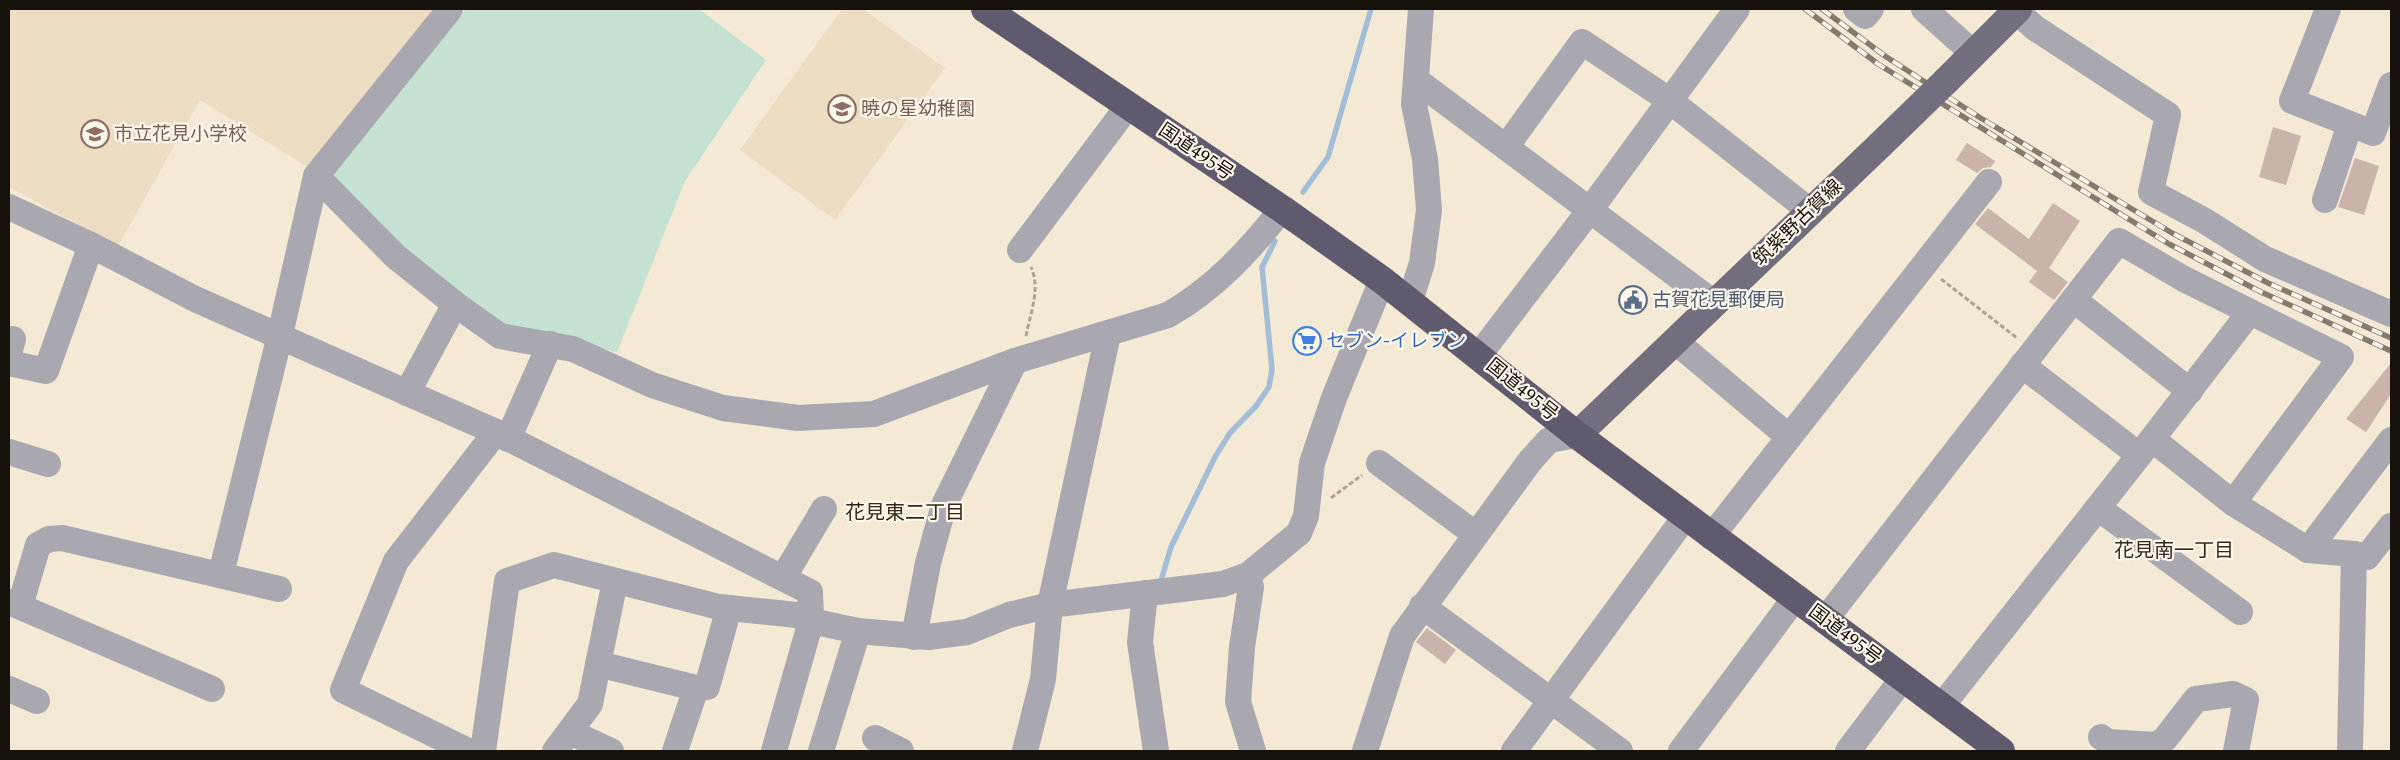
<svg xmlns="http://www.w3.org/2000/svg" width="2400" height="760" font-family="Spectral,'Noto Sans JP',serif">
<style>
.built{fill:#ecddc2}
.green{fill:#c5e1d2}
.lines{fill:none;stroke-linecap:round;stroke-linejoin:round}
.stream{stroke:#a4bdd6;stroke-width:5.5}
.building{fill:#cab3ab}
.path{stroke:#aca393;stroke-width:3;stroke-dasharray:5 2.5;stroke-linecap:butt}
.minor{stroke:#a9a7b0;stroke-width:26}
.major{stroke:#726e7e;stroke-width:28}
.highway{stroke:#5f5a6d;stroke-width:28}
.rail-casing{stroke:#837b6e;stroke-width:5.5}
.rail{stroke:#fef7eb;stroke-width:4;stroke-dasharray:11;stroke-linecap:butt}
.major-bridge{stroke:#726e7e;stroke-width:28}
.labels{text-anchor:middle;dominant-baseline:central;stroke-width:4.5;stroke-linejoin:round;paint-order:stroke}
.education-label{font-size:19px;fill:#785e54;stroke:#fef7eb;text-anchor:start}
.street-label{font-size:19px;fill:#16120b;stroke:#fef7eb}
.service-label{font-size:19px;fill:#4e5e75;stroke:#fef7eb;text-anchor:start}
.shop-label{font-size:19px;fill:#366cbe;stroke:#fef7eb;text-anchor:start}
.neighbourhood-label{font-size:20px;fill:#312818;stroke:#fef7eb}
</style>
<rect width="100%" height="100%" fill="#f4e9d5"/>
<g class="built">
<polygon points="9,9 437,9 309,168 200,100 118,246 9,187"/>
<polygon points="842,9 863,9 945,68 835,220 740,150"/>
</g>
<polygon class="green" points="466,9 699,9 766,60 685,181 617,352 506,327 396,246 332,173"/>
<g class="lines">
<g class="stream">
<polyline points="1303,192 1328,157 1371,9"/>
<polyline points="1160,584 1171,547 1215,457 1230,433 1256,406 1269,387 1272,369 1262,267 1275,241"/>
</g>
</g>
<g class="building">
<polygon points="2273,127 2301,136 2286,185 2259,177"/>
<polygon points="1967,143 1995,161 1991,167 1983,168 1977,173 1956,160"/>
<polygon points="2355,158 2379,166 2364,215 2338,207"/>
<polygon points="2053,203 2080,221 2049,268 2068,282 2054,300 2029,282 2037,271 1975,224 1988,208 2029,239"/>
<polygon points="2391,363 2391,394 2366,432 2346,419"/>
<polygon points="1427,628 1456,650 1445,664 1416,642"/>
</g>
<g class="lines">
<g class="path">
<polyline points="1941,279 2017,338"/>
<path d="M1026 336C1030 314 1041 289 1031 267"/>
<polyline points="1331,498 1362,475"/>
</g>
<g class="minor">
<polyline points="1856,9 1865,16 1871,9"/>
<polyline points="1924,9 1974,54"/>
<polyline points="2328,9 2292,101 2373,133 2391,85"/>
<polyline points="2016,11 2035,28 2168,115 2151,192 2205,221 2265,259 2391,314"/>
<polyline points="1416,80 1714,303"/>
<polyline points="1506,147 1582,42 1669,100 1810,211"/>
<path d="M316 176 395 256 455 304 500 336 573 349 652 385 723 408 798 418 874 414 1015 361 1168 315C1214 289 1250 250 1282 209"/>
<polyline points="2325,200 2350,124"/>
<polyline points="9,207 91,245 195,299 496,432 810,592 811,621 774,751"/>
<polyline points="1020,250 1128,106"/>
<polyline points="2074,300 2190,391"/>
<polyline points="1410,301 1422,263 1429,210 1425,159 1414,104 1421,9"/>
<polyline points="1676,342 1789,437"/>
<polyline points="9,354 13,339"/>
<polyline points="1479,355 1590,210 1737,9"/>
<polyline points="9,363 46,371 91,245"/>
<polyline points="2022,365 2139,455"/>
<polyline points="407,393 455,304"/>
<polyline points="508,439 550,344"/>
<polyline points="9,452 48,464"/>
<polyline points="1379,463 1475,534"/>
<polyline points="2233,503 2308,550 2354,554 2367,557 2391,526"/>
<polyline points="2098,508 2240,612"/>
<polyline points="1711,537 1989,182"/>
<polyline points="2308,550 2391,440"/>
<polyline points="221,574 280,335 316,176 450,9"/>
<polyline points="1248,575 1251,587 1242,647 1238,702 1253,751"/>
<polyline points="783,578 824,509"/>
<polyline points="1145,593 1140,642 1156,751"/>
<polyline points="9,602 212,689"/>
<polyline points="20,606 38,545 49,539 62,538 279,589"/>
<polyline points="1422,606 1620,751"/>
<polyline points="1825,620 2119,241 2184,279 2341,357 2233,503 2152,439"/>
<polyline points="914,637 928,563 944,505 1015,361"/>
<polyline points="598,664 696,688 675,751"/>
<polyline points="696,688 707,687 729,608"/>
<polyline points="9,689 37,701"/>
<polyline points="1941,707 2152,439 2250,312"/>
<polyline points="570,732 611,751"/>
<polyline points="2101,737 2108,742 2156,745"/>
<polyline points="875,738 901,751"/>
<polyline points="468,751 343,690 396,561 496,432"/>
<polyline points="483,751 507,581 554,565 719,607 797,615 811,621 858,631 928,637 967,632 1009,615 1050,605 1223,584 1248,575 1299,533 1306,516 1312,463 1334,398 1382,280"/>
<polyline points="555,751 590,704 615,581"/>
<polyline points="821,751 858,631"/>
<polyline points="1025,751 1043,679 1050,605 1108,334"/>
<polyline points="1365,751 1402,636 1530,461 1549,440 1577,435"/>
<polyline points="1514,751 1685,517"/>
<polyline points="1681,751 1795,598"/>
<polyline points="1848,751 1903,678"/>
<polyline points="2156,751 2156,745 2165,739 2196,699 2233,694 2246,700 2236,751"/>
<polyline points="2350,751 2354,554"/>
</g>
<g class="major">
<polyline points="1946,81 2018,9"/>
<polyline points="1577,435 1880,145"/>
</g>
<polyline class="highway" points="985,9 1282,209 1382,280 1577,435 2001,751"/>
<defs>
<g id="rail">
<polyline points="1805,9 1878,64 2169,244 2261,292 2391,351"/>
<polyline points="1822,9 1885,56 1979,117 2172,233 2268,283 2391,338"/>
</g>
</defs>
<use href="#rail" class="rail-casing"/>
<use href="#rail" class="rail"/>
<polyline class="major-bridge" points="1880,145 1946,81"/>
</g>
<defs>
<symbol id="school-ring" viewBox="-11 -11 22 22"><circle r="9.5" fill="#fef7eb" stroke="#8d6e63" stroke-width="1.5"/><path d="M0-5L7-2L0 1L-7-2ZM-4 1L0 2.5L4 1V4Q0 6-4 4Z" fill="#8d6e63"/></symbol>
<symbol id="civic-ring" viewBox="-11 -11 22 22"><circle r="9.5" fill="#fef7eb" stroke="#5c6f8a" stroke-width="1.5"/><path d="M-.6-6.5H3V-4.5H.6V-3L4-1V1h2V6H-6V1h2V-1L-.6-3ZM-1.2 2.5V6h2.4V2.5Z" fill="#5c6f8a"/></symbol>
<symbol id="supermarket-ring" viewBox="-11 -11 22 22"><circle r="9.5" fill="#fef7eb" stroke="#3f7fe0" stroke-width="1.5"/><path d="M-6-5.5h2.5l.6 2H6L4.5 2H-2.5L-4.4-4H-6ZM-1.5 3.2a1.3 1.3 0 1 0 .1 0ZM3 3.2a1.3 1.3 0 1 0 .1 0Z" fill="#3f7fe0"/></symbol>
</defs>
<g fill-rule="evenodd">
<use href="#school-ring" x="826" y="93" width="32" height="32"/>
<use href="#school-ring" x="79" y="118" width="32" height="32"/>
<use href="#civic-ring" x="1617" y="284" width="32" height="32"/>
<use href="#supermarket-ring" x="1291" y="325" width="32" height="32"/>
</g>
<g class="labels">
<g class="education-label">
<text x="861" y="109">暁の星幼稚園</text>
<text x="114" y="134">市立花見小学校</text>
</g>
<g class="street-label">
<text transform="translate(1196 152) rotate(34)">国道495号</text>
<text transform="translate(1798 223) rotate(-44)">筑紫野古賀線</text>
<text transform="translate(1522 390) rotate(39)">国道495号</text>
<text transform="translate(1845 635) rotate(37)">国道495号</text>
</g>
<g class="service-label">
<text x="1652" y="300">古賀花見郵便局</text>
</g>
<g class="shop-label">
<text x="1326" y="341">セブン-イレブン</text>
</g>
<g class="neighbourhood-label">
<text x="905" y="513">花見東二丁目</text>
<text x="2174" y="551">花見南一丁目</text>
</g>
</g>
<rect width="2400" height="760" fill="none" stroke="#16120b" stroke-width="20"/>
</svg>
